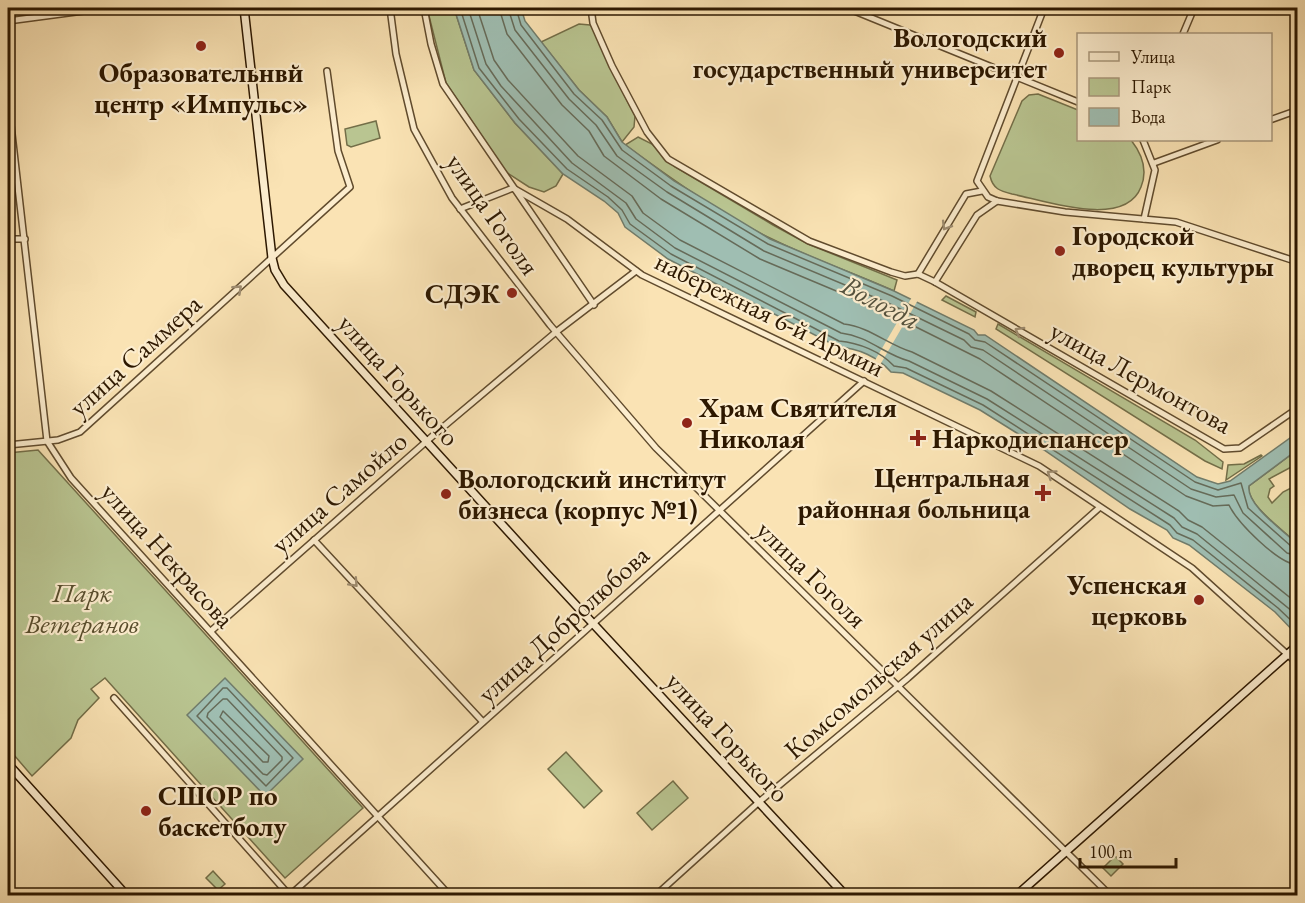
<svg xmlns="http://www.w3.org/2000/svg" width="1305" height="903" font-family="'EB Garamond',serif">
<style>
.green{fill:#b9c591;stroke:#736e48;stroke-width:1.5}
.water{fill:#9fbeb2;stroke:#717c6b;stroke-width:1.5}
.pier{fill:#fae3b4}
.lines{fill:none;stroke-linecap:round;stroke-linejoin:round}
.shore{stroke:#666b59;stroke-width:1.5}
.street-casing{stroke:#604b2d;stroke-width:8}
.secondary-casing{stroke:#2d1800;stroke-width:10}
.street{stroke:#fcedce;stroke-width:5}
.secondary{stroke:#fcedce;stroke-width:7}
.oneway{stroke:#9f8d71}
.poi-dot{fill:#8f2418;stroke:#fcedce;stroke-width:2}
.labels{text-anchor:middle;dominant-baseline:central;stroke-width:4.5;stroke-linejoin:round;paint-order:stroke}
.poi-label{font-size:27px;font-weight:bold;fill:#2d1800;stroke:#fcedce;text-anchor:start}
.street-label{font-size:27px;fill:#2d1800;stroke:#fcedce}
.park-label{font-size:27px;font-style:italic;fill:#574c2c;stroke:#fcedce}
.water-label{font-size:28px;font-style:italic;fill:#55523e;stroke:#fcedce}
</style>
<rect width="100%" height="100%" fill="#fae3b4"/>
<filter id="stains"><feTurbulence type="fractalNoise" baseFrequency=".00333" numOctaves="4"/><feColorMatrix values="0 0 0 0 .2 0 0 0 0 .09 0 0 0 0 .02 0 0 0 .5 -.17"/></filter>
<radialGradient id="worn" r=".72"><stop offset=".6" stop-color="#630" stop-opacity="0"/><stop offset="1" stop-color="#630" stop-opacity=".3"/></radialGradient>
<g class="green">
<polygon points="8,8 84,8 8,18"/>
<polygon points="427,8 454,8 474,70 515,123 563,174 556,186 544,192 529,187 506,172 446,83"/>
<polygon points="579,24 590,25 597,29 610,67 635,116 634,127 622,142 607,117 579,90 541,42"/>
<path d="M1038 94 1078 110V140H1131C1142 154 1148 170 1141 187 1125 229 1046 201 1012 194 1000 191 993 189 990 176L1022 101 1029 95Z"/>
<polygon points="376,121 380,138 351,147 347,145 345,129"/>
<path d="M638 137 652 144 675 167 773 225 808 244 897 280 894 291C854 273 812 259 772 239 720 214 672 179 625 145Z"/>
<polygon points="946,296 976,312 975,317 942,300"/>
<polygon points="998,324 1195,440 1223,462 1222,469 1205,461 996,329"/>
<polygon points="38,450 363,808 285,878 105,678 91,689 99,698 78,720 71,738 32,776 8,748 8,453"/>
<path d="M1297 450V464L1269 479 1274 486 1270 489 1268 497 1272 503 1283 492 1297 485V544C1284 530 1246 505 1249 486Z"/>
<polygon points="1261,455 1262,456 1226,480 1228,465 1244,464"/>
<polygon points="566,752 602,791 584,808 548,769"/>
<polygon points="673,781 688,798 652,830 637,813"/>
<polygon points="1115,856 1123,864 1111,876 1103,868"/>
<polygon points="213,871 225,884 218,890 206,878"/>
</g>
<g class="water">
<path d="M454 8H521L525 21 579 90 607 117 622 142 674 181 770 239 894 291 974 330 978 335H985L1197 477 1218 484 1230 481 1297 433V450L1249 486C1246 505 1284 531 1297 544V635L1275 612 1189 545 1173 538 1167 530 1130 509 1044 450 980 410 903 373 891 372C878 357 858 348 838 347L668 259 625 227 618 213 604 201 563 174 515 123 474 70Z"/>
<polygon points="225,678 303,759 265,796 187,715"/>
</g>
<polygon class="pier" points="912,297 918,300 880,365 874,362"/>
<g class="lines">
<g class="shore">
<path d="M460 8 479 68 519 119 567 169 608 197 622 210 630 224 671 254 839 341C859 343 880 351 894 366L906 368 983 405 1170 525 1177 533 1193 540 1278 608 1298 627"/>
<path d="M468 8 486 64 501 86 572 163 626 203 636 219 675 248 841 333C868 336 885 355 909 361L987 399 1174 518 1182 527 1197 534 1298 616"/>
<path d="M477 8 494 60 508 80 578 156 632 196 643 213 680 240 844 324C870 327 888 345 912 352L991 391 1179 511 1188 520 1202 527 1298 604"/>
<path d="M499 8 507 34 562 105 589 131 604 156 661 199 760 259 884 311 980 359 1186 496 1213 506 1229 505C1237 522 1278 564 1298 565"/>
<polyline points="508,8 515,30 569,99 596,125 617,156 667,192 764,251 888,303 964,340 971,347 983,350 1191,489 1216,497 1234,495 1243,513 1287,553 1298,556"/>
<polyline points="516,8 521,25 574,94 602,120 622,150 671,186 768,244 892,296 969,334 975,340 985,342 1195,482 1218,490 1241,483 1248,508 1292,547 1298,548"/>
<polygon points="223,688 227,688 293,758 266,786 197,716"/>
<polygon points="223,699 227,699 282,757 282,760 267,775 263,774 207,717 208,713"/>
<polygon points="223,711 269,756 268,762 263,762 220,717"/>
</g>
<defs>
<g id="street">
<polyline points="390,8 396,54 414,129 452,198 550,325 656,448 1111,896"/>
<polyline points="424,8 431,44 443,84 594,305"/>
<polyline points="591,8 593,23 612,66 647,132 668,159 809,241 891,272 905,276 918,274 935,282 1224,449 1240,448 1298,408"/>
<polyline points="847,8 1078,102"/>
<polyline points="1044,8 977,181 988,197 997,201 1065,212 1176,222 1298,262"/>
<polyline points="8,21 106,8"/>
<polyline points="1183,34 1194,8"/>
<polyline points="8,99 47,441 71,478 450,896"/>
<polyline points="1270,120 1298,110"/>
<polyline points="1143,140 1155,170 1144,219"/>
<polyline points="8,158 14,166"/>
<polyline points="1154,163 1217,140"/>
<polyline points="460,209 513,188 567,219 642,275 1039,466 1192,568 1298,664"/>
<polyline points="8,239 25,239"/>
<polyline points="918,274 966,194 982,191"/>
<polyline points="935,282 977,215 997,201"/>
<polyline points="8,445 58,440 80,432 350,187 338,151 327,71"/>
<polyline points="314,540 483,722"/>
<polyline points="211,631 436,433 556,332 636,271"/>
<polyline points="114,698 290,896"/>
<polyline points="289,896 864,381"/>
<polyline points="655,896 759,802 908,678 1099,508"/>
</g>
<g id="secondary">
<polyline points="244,8 272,258 275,270 284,285 547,574 846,896"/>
<polyline points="8,764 127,896"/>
<polyline points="1016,896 1298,645"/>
</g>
</defs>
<use href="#street" class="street-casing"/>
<use href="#secondary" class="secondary-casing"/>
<use href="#street" class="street"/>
<use href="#secondary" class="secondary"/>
</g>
<defs><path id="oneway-chevron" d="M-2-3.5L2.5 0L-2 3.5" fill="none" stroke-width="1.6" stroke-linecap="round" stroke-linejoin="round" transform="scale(1.5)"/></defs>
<g class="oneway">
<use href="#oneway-chevron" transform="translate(946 226) rotate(121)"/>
<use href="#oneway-chevron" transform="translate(238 289) rotate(-43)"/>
<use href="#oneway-chevron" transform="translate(1019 331) rotate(-150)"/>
<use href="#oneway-chevron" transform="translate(1051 474) rotate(-145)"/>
<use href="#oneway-chevron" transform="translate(354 583) rotate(47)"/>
</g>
<g class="poi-dot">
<circle cx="201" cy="46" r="6"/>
<circle cx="1059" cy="53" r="6"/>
<circle cx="1060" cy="251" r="6"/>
<circle cx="512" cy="293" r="6"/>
<circle cx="687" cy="423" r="6"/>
<path d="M915 429h6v6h6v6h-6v6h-6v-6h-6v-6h6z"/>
<path d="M1040 484h6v6h6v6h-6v6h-6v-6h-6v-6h6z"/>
<circle cx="446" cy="494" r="6"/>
<circle cx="1199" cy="600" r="6"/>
<circle cx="146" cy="811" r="6"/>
</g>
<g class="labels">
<g class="poi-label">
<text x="1047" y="37" text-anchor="end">Вологодский<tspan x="1047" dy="31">государственный университет</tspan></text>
<text x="201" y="72" text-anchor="middle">Образовательнвй<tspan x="201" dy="31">центр «Импульс»</tspan></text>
<text x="1072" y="235">Городской<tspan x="1072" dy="31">дворец культуры</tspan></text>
<text x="500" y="293" text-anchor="end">СДЭК</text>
<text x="699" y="407">Храм Святителя<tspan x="699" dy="31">Николая</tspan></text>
<text x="932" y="438">Наркодиспансер</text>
<text x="1030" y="477" text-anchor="end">Центральная<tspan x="1030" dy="31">районная больница</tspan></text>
<text x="458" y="478">Вологодский институт<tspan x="458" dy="31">бизнеса (корпус №1)</tspan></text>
<text x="1187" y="584" text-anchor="end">Успенская<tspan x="1187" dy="31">церковь</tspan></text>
<text x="158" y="795">СШОР по<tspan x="158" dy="31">баскетболу</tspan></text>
</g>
<g class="street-label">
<text transform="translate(493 214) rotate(55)">улица Гоголя</text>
<text transform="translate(770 314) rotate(26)">набережная 6-й Армии</text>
<text transform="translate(135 355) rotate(-42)">улица Саммера</text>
<text transform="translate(1141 377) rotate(29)">улица Лермонтова</text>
<text transform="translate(399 380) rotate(48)">улица Горького</text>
<text transform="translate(339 492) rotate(-41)">улица Самойло</text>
<text transform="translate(168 555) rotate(48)">улица Некрасова</text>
<text transform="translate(812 574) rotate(44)">улица Гоголя</text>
<text transform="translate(563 624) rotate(-42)">улица Добролюбова</text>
<text transform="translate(878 675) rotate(-41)">Комсомольская улица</text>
<text transform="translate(728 737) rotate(47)">улица Горького</text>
</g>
<g class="park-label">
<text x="82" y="592">Парк<tspan x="82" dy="31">Ветеранов</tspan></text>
</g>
<g class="water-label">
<text transform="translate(881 302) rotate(28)">Вологда</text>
</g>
</g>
<rect width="1305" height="903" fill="none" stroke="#fae3b4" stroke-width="30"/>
<rect x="9" y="9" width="1287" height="885" fill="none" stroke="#2d1800" stroke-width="3"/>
<rect x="15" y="15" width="1275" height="873" fill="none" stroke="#2d1800" stroke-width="1.5"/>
<rect x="1077" y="33" width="195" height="108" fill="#fcedce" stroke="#a9987c" stroke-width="1.5"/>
<rect x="1089" y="52" width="30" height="9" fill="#fcedce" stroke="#a9987c" stroke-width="1.5"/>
<text x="1131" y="63" font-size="18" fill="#2d1800">Улица</text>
<rect x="1089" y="78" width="30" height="18" fill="#b9c591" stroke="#a9987c" stroke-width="1.5"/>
<text x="1131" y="93" font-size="18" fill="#2d1800">Парк</text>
<rect x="1089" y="108" width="30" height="18" fill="#9fbeb2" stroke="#a9987c" stroke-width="1.5"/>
<text x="1131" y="123" font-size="18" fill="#2d1800">Вода</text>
<path d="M1080 858v9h96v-9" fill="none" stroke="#2d1800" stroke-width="3"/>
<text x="1089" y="858" font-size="18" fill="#2d1800" stroke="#fcedce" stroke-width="4.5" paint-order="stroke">100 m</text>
<rect width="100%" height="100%" filter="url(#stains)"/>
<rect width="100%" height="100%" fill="url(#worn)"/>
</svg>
